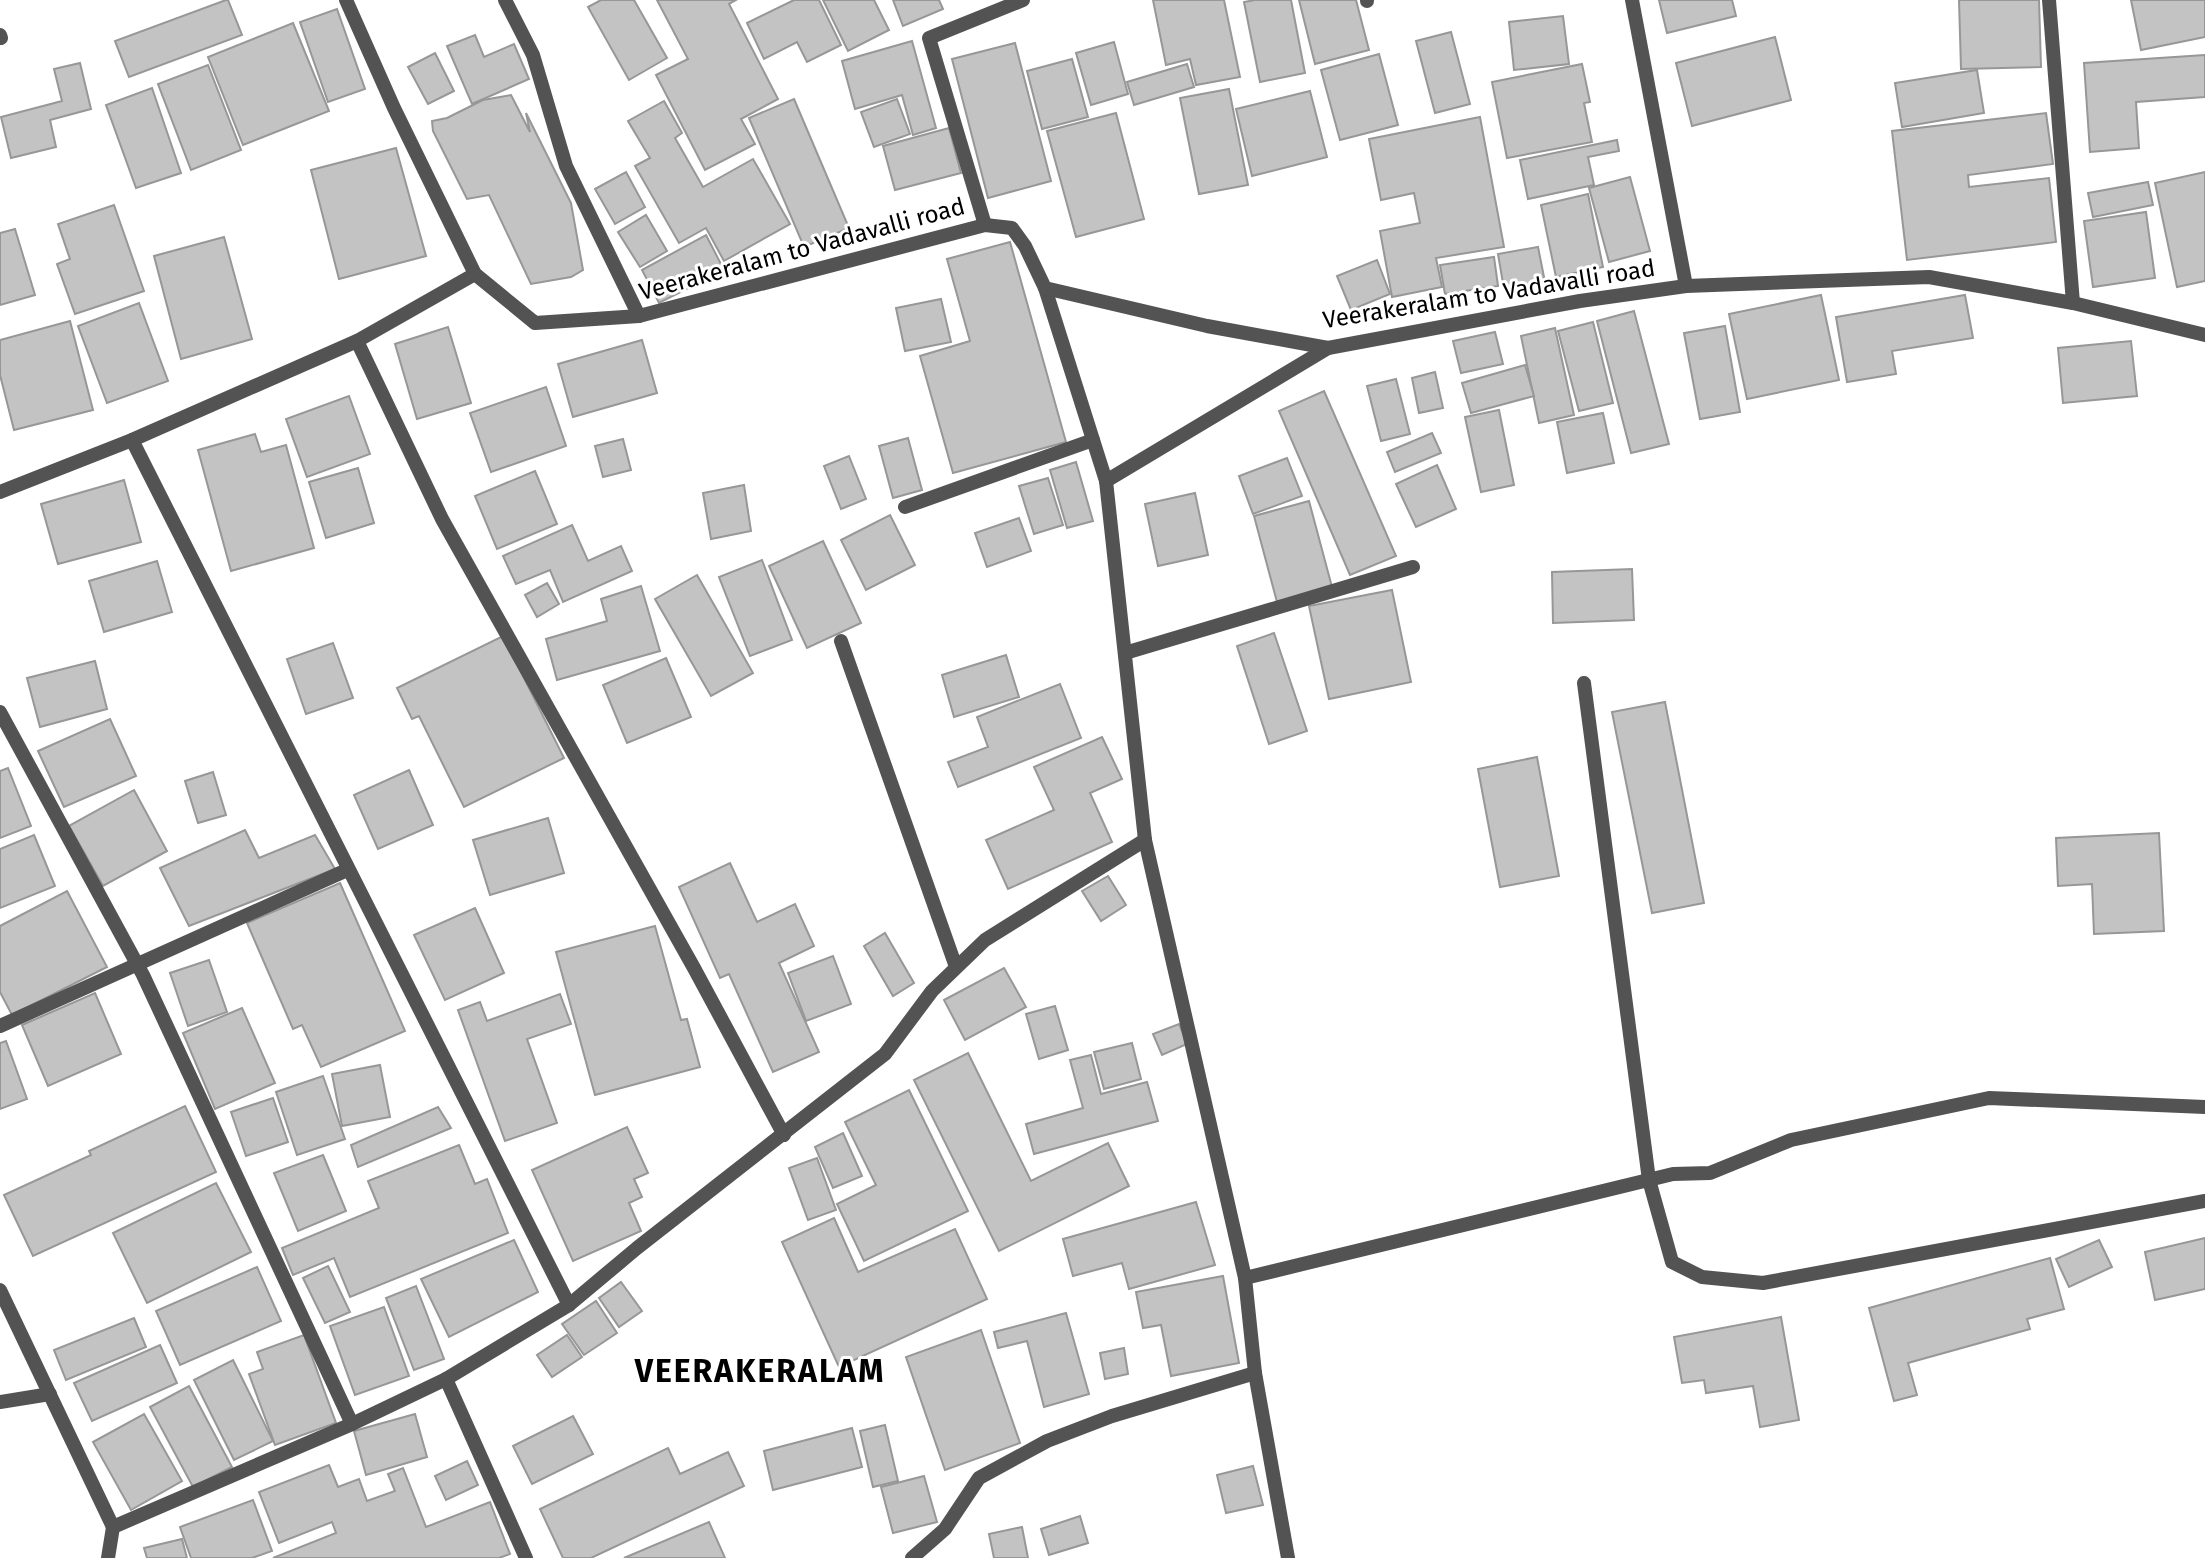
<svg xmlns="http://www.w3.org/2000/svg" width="2205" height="1558" font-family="'Fira Sans',sans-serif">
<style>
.building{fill:#c3c3c3;stroke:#979797;stroke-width:2}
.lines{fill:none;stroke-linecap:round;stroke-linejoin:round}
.minor{stroke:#535353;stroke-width:14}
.tertiary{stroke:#535353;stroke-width:14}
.labels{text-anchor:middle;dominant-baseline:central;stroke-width:6;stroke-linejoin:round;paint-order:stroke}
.street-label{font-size:24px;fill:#000;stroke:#fff}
.district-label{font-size:32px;font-weight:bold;letter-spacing:2px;fill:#000;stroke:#fff}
</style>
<rect width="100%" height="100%" fill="#fff"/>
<g class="building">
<polygon points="226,0 228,0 242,35 129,77 115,41"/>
<polygon points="601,0 634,0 667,58 629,80 588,7"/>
<polygon points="657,0 736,0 729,4 778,99 741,119 755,144 705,170 656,75 688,59"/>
<polygon points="794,0 819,0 841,45 807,62 797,42 764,59 747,23"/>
<polygon points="823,0 874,0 889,30 848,51"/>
<polygon points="893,0 939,0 943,9 903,26"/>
<polygon points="1153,0 1224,0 1240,77 1196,85 1190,59 1166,65"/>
<polygon points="1255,0 1291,0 1305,73 1260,82 1244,2"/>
<polygon points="1299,0 1356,0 1369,50 1315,64"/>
<polygon points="1659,0 1732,0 1736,16 1667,33"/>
<polygon points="1959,0 2039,0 2041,67 1961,69"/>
<polygon points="2131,0 2205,0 2205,37 2141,50"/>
<polygon points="337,9 365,89 328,102 300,22"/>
<polygon points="1563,16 1569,64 1514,70 1509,22"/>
<polygon points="293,23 329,111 243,145 208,57"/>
<polygon points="1451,32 1470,104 1435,113 1416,41"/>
<polygon points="475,35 484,57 514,44 529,79 472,104 447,46"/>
<polygon points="1775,37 1791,100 1692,126 1676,63"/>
<polygon points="912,41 936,128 913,135 902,95 855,109 842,61"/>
<polygon points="1114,42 1128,94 1091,105 1076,53"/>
<polygon points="1015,43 1051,181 988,198 952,59"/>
<polygon points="435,53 454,91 428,104 408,67"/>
<polygon points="1379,54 1398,125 1340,140 1321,70"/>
<polygon points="2205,55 2205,97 2136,102 2139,148 2090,152 2084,63"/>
<polygon points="1072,59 1088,117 1042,129 1027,71"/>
<polygon points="80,63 91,109 50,120 56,147 11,158 1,117 62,101 54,69"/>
<polygon points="1187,64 1194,87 1134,105 1127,82"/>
<polygon points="1582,64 1590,102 1584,103 1592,142 1507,158 1492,82"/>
<polygon points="208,65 241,150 191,170 158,84"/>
<polygon points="1977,70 1984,113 1902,127 1895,83"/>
<polygon points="152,88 181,173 136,188 106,105"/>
<polygon points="1229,89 1248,185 1199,194 1180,98"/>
<polygon points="1310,91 1327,157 1252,176 1236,109"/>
<polygon points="511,95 530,132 526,113 571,203 583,270 571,277 531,284 489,195 467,199 433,131 432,121 447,118 483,100"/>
<polygon points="794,99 849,228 804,247 749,118"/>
<polygon points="897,99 910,134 874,147 861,112"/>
<polygon points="664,101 682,133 675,138 703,187 753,159 790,224 724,261 706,228 679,243 635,166 650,158 628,121"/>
<polygon points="1116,113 1144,219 1076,237 1047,131"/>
<polygon points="2046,113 2053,164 1968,175 1969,187 2049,178 2056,242 1907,260 1892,131"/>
<polygon points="1480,117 1504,247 1436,258 1442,287 1392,297 1380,231 1420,223 1414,193 1381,200 1369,139"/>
<polygon points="949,128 961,173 895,190 883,146"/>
<polygon points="1617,140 1619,151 1588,157 1594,185 1528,199 1520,160"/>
<polygon points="396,148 426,256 339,279 311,170"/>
<polygon points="626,172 645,207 615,224 595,189"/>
<polygon points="2205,172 2205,281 2177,287 2155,183"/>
<polygon points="1630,177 1650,251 1609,262 1589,188"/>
<polygon points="2148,182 2153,205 2093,217 2088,193"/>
<polygon points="1588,194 1603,267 1556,277 1541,205"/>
<polygon points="114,205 144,291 75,314 57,264 70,259 58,224"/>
<polygon points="2146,212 2155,278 2093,287 2084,221"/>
<polygon points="646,215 667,251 640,267 618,232"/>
<polygon points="15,229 35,295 0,305 0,233"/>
<polygon points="706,235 724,270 659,303 642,270"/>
<polygon points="224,237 252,339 181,359 154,256"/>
<polygon points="1010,242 1066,442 953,473 920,356 970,341 947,259"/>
<polygon points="1538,247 1545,282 1504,289 1498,254"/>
<polygon points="1494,257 1498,286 1445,294 1440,265"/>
<polygon points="1377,260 1390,294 1351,310 1337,276"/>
<polygon points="1821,295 1839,380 1747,399 1729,314"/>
<polygon points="1965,295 1973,338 1892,351 1896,374 1847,382 1836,317"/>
<polygon points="941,299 951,342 905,351 896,308"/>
<polygon points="139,303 168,381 107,403 78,326"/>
<polygon points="1634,311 1669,444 1631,453 1597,321"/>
<polygon points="70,321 93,410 14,430 0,375 0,340"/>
<polygon points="1593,322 1613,403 1579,411 1558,331"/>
<polygon points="1725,326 1740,412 1700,419 1684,333"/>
<polygon points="448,327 471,403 417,419 395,344"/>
<polygon points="1555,328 1574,415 1539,423 1521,336"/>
<polygon points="1495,332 1503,364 1461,373 1453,341"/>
<polygon points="642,340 657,393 573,417 558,364"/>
<polygon points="2131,341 2137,396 2063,403 2058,348"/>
<polygon points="1525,365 1534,396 1471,413 1462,383"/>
<polygon points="1435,372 1443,408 1419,413 1412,378"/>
<polygon points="1396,379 1410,434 1381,441 1367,386"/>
<polygon points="546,387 566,446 491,472 470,413"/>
<polygon points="1324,391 1396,556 1350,575 1279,411"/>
<polygon points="349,396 370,454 307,477 286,419"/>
<polygon points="1499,410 1514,485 1481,492 1465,417"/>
<polygon points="1603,413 1614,463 1567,473 1557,422"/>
<polygon points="1432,433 1441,453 1395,472 1387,452"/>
<polygon points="255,434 261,452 286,445 314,548 231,571 198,450"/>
<polygon points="908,438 922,490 893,498 879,446"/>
<polygon points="623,439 631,470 603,477 595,446"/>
<polygon points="849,456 866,499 841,509 824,466"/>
<polygon points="1287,458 1302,496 1253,514 1239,476"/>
<polygon points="1076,462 1093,521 1067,528 1050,470"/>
<polygon points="1437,465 1456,509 1416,527 1396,484"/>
<polygon points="358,468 374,523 326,538 309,482"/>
<polygon points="535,471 557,524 497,549 475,496"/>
<polygon points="1048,478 1063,525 1034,534 1019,486"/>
<polygon points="124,480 141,542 58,564 41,504"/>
<polygon points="744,485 751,531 711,539 703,493"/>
<polygon points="1195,493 1208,555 1158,566 1145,504"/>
<polygon points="1309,501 1332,587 1277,602 1254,516"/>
<polygon points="890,515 915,565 866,590 841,540"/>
<polygon points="1019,518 1031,551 987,567 975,533"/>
<polygon points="572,525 588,561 621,546 632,571 563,602 550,570 516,584 503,556"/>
<polygon points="823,541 861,623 807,648 769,566"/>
<polygon points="762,560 792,640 750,656 719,577"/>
<polygon points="157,561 172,612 104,632 89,581"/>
<polygon points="1632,569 1634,620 1553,623 1552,572"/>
<polygon points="697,575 753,673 711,696 655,599"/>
<polygon points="547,583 559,604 537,617 525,595"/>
<polygon points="641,586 660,651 557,680 546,639 607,621 601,599"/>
<polygon points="1392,590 1411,682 1329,699 1309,606"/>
<polygon points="1274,633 1307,731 1269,744 1237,646"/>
<polygon points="503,636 564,758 464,807 419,716 412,719 397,688"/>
<polygon points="333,643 353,698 306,714 287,659"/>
<polygon points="1006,655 1019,697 954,717 942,675"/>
<polygon points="666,658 691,717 627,743 603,685"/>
<polygon points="95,661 107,709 40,727 27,678"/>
<polygon points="1060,684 1081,738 958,787 948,762 988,747 977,717"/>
<polygon points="1665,702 1704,903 1652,913 1612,712"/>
<polygon points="110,719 136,776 64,807 38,751"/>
<polygon points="1102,737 1122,779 1090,793 1112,842 1008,889 986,840 1054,810 1034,767"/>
<polygon points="1537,757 1559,876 1500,887 1478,769"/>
<polygon points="8,768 31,826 0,838 0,771"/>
<polygon points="409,770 433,825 378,849 354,795"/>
<polygon points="213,772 226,815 198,823 185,781"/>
<polygon points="134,790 167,851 103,886 69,826"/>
<polygon points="548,818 564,873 490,895 473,840"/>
<polygon points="245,830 259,858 315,835 335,869 189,926 160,868"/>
<polygon points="2159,833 2164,931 2094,934 2092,884 2058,886 2056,838"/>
<polygon points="34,835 55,886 0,908 0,849"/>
<polygon points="730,863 757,922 795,904 814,946 779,963 819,1052 773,1072 729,974 720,978 679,887"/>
<polygon points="1108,876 1126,905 1101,921 1082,891"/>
<polygon points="340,883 405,1031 321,1067 302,1025 293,1029 247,923"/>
<polygon points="67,891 107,967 12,1015 0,992 0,926"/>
<polygon points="475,908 504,973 445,1000 414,935"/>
<polygon points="655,926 681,1020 687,1019 700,1067 595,1095 556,952"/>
<polygon points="885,933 914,983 893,996 864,946"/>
<polygon points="833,956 851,1004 806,1021 788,973"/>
<polygon points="209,960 227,1012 188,1026 170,973"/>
<polygon points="1004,968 1026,1007 965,1040 944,1000"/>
<polygon points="95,993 121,1054 48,1086 22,1025"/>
<polygon points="560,994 571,1024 527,1039 557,1123 505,1141 458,1010 480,1002 487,1021"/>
<polygon points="1055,1006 1068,1050 1039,1059 1026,1014"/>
<polygon points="242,1008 275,1083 215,1109 183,1033"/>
<polygon points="1179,1024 1187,1044 1162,1055 1153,1034"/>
<polygon points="6,1041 27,1099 0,1109 0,1043"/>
<polygon points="1132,1043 1141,1079 1104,1089 1094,1052"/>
<polygon points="968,1053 1031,1181 1108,1143 1129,1186 999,1251 914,1080"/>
<polygon points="1091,1055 1101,1094 1147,1082 1158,1121 1034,1154 1026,1124 1083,1108 1070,1060"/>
<polygon points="380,1065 390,1117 342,1126 332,1074"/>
<polygon points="323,1076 345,1139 297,1155 276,1092"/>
<polygon points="909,1090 968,1211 864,1261 837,1204 876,1185 845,1122"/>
<polygon points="273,1098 288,1142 246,1156 231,1112"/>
<polygon points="185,1106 216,1172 33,1256 4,1195 91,1155 89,1151"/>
<polygon points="438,1107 451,1128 358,1167 351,1145"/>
<polygon points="627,1127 648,1173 634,1179 642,1197 629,1203 641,1231 573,1261 532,1170"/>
<polygon points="843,1133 862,1176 833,1188 815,1147"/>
<polygon points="459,1145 475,1184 487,1179 508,1233 350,1297 334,1258 293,1275 282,1248 379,1208 368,1181"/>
<polygon points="323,1155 346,1211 298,1231 274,1173"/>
<polygon points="817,1158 836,1210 808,1220 789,1168"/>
<polygon points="216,1183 251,1252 147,1303 113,1233"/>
<polygon points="1196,1202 1215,1265 1129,1289 1122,1263 1073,1276 1063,1239"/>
<polygon points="834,1218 858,1272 955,1229 987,1299 839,1367 782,1242"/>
<polygon points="2205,1238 2205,1289 2155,1300 2145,1252"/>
<polygon points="514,1240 538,1292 449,1337 421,1279"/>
<polygon points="2099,1240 2112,1267 2069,1287 2056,1259"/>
<polygon points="2050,1258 2064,1309 2027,1319 2030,1329 1908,1363 1917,1395 1894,1401 1869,1308"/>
<polygon points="328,1266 350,1312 325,1323 303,1278"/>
<polygon points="257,1267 281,1321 180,1365 156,1311"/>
<polygon points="1223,1276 1239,1363 1171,1376 1161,1325 1143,1328 1136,1292"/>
<polygon points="621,1282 642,1311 619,1327 599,1298"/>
<polygon points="416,1286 444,1359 414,1370 386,1298"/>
<polygon points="596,1301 617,1333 584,1355 562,1324"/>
<polygon points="384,1307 409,1376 355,1395 330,1326"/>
<polygon points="1066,1313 1089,1394 1044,1407 1027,1341 998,1348 994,1332"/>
<polygon points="1781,1317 1799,1420 1760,1427 1753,1386 1706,1393 1704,1380 1682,1383 1674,1337"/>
<polygon points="134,1318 146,1347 66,1380 54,1350"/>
<polygon points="981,1330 1020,1443 945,1470 906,1357"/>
<polygon points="304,1335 336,1423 275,1445 249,1374 263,1369 257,1352"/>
<polygon points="567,1335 582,1357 552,1377 537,1355"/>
<polygon points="160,1345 177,1383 92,1421 74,1383"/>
<polygon points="1124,1348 1128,1374 1105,1379 1100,1353"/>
<polygon points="233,1360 273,1441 234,1460 194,1380"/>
<polygon points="189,1386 232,1467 193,1487 150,1407"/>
<polygon points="144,1414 182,1481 131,1510 93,1442"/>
<polygon points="415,1414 427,1457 366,1475 354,1431"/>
<polygon points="573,1416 593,1454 532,1484 513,1446"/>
<polygon points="885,1425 898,1481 873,1487 860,1431"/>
<polygon points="852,1428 862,1467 773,1490 764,1451"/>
<polygon points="668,1448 680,1474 728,1452 744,1486 591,1558 563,1558 540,1509"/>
<polygon points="467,1461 478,1485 446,1500 435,1476"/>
<polygon points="329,1465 338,1487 359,1479 367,1501 395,1491 388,1474 403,1468 426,1527 490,1502 510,1554 499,1558 273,1558 336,1533 332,1522 279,1543 259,1492"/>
<polygon points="1253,1466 1263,1505 1226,1513 1217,1475"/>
<polygon points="924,1476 937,1522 893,1533 881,1487"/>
<polygon points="253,1500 272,1551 252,1558 191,1558 180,1527"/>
<polygon points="1080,1516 1088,1543 1049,1555 1041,1529"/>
<polygon points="709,1522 725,1558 624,1558"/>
<polygon points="1022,1527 1028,1558 994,1558 989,1534"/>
<polygon points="182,1539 187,1558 147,1558 144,1548"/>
</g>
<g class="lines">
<g class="minor">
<polyline points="505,0 533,55 566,166 639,316"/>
<polyline points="1367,0 1367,1"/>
<polyline points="1632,0 1686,286"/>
<polyline points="2049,0 2073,303"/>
<polyline points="0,35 1,38"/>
<polyline points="985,225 929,38 1023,0"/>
<polyline points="1045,288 1106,481 1145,840 1245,1278 1255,1373 1288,1558"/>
<polyline points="357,341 442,519 694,968 784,1135"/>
<polyline points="132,440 569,1305"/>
<polyline points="1106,481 1328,348"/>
<polyline points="905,507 1093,440"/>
<polyline points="841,641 956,967"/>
<polyline points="1125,653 1413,567"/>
<polyline points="1584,683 1649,1180 1672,1262 1702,1277 1763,1283 2205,1201"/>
<polyline points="0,712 143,975 352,1424 446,1379 569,1305 637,1248 885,1054 932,991 985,940 1145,840"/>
<polyline points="0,1026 347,870"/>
<polyline points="1245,1278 1673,1174 1710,1173 1791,1140 1989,1098 2205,1107"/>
<polyline points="0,1290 113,1527"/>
<polyline points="446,1379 526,1558"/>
<polyline points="0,1402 50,1394"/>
<polyline points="108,1558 113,1527 352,1424"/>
<polyline points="912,1558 945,1529 979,1478 1047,1441 1112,1416 1255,1373"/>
</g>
<g class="tertiary">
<polyline points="346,0 394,108 475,274 535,323 639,316 985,225 1012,228 1025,246 1045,288 1207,326 1328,348 1580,301 1686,286 1929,277 2073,303 2205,335"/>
<polyline points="0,492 132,440 357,341 475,274"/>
</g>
</g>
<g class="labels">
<g class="street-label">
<text transform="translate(802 249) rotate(-15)">Veerakeralam to Vadavalli road</text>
<text transform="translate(1489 294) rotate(-9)">Veerakeralam to Vadavalli road</text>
</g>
<g class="district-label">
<text x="760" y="1371">VEERAKERALAM</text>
</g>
</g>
</svg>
